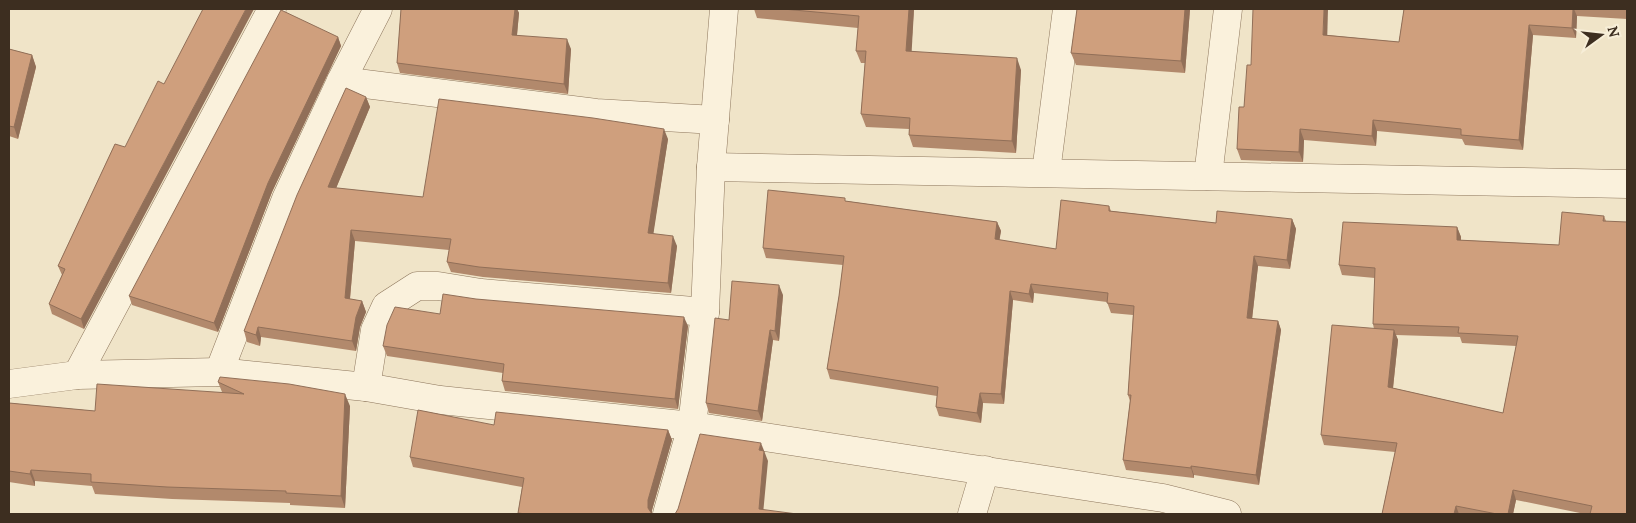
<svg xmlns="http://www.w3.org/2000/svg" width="1636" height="523" font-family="Lora,serif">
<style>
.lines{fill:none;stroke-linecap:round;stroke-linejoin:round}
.minor-casing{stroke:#8d765c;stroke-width:29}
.tertiary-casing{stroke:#8d765c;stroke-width:29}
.minor{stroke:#faf1dc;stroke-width:28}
.tertiary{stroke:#faf1dc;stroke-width:28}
.wall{fill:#b2896c;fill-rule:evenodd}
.shaded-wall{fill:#916f58}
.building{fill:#cf9f7d;stroke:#916f58}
</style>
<rect width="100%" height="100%" fill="#f0e4c8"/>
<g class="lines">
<defs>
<g id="minor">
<polyline points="341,81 596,113 715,120"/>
<polyline points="711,167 1627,184"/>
<polyline points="1046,172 1067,9"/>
<polyline points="1208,176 1228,9"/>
<polyline points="219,372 286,199 341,81 378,9"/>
<polyline points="77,375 272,9"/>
<polyline points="366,387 375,330 386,306 417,286 438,286 481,293 705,312"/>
<polyline points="667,514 692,426 1163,498 1227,514"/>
<polyline points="972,514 985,470"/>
</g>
<polyline id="tertiary" points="9,384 77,375 219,372 366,387 440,400 692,426 705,312 711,167 724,9"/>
</defs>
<use href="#minor" class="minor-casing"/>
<use href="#tertiary" class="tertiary-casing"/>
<use href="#minor" class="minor"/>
<use href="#tertiary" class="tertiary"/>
</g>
<g class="wall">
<polygon points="401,9 517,9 519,13 517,35 571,49 568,94 400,73 397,63"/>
<polygon points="754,9 914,9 911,51 1021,70 1016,153 913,147 909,135 909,129 866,127 861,114 865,63 861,63 856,51 858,28 757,18"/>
<polygon points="1077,9 1190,9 1185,73 1076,65 1071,53"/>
<polygon points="1404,9 1627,9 1627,19 1577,16 1576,38 1533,35 1523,150 1465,145 1462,139 1377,131 1376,146 1304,140 1303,162 1241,160 1237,149 1251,65 1327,35 1399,42"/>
<polygon points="338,37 341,46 272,192 218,332 132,305 129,296"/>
<polygon points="9,49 32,55 36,67 18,139 9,136"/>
<polygon points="366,97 370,107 336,188 423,197 668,139 653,233 677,246 671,293 483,277 451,272 447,262 449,250 355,241 350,299 362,301 366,312 360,327 356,351 261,337 260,346 247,342 244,331"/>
<polygon points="115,144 84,329 52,314 49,304 62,275 58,266"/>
<polygon points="846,201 997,222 1001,231 999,240 1056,249 1109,206 1111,211 1216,223 1292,219 1296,229 1290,269 1258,266 1252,319 1278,321 1281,330 1259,485 1194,475 1194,478 1126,470 1123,460 1130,401 1128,395 1133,315 1111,313 1107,302 1034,293 1033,303 1013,300 1004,404 983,403 981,423 939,416 936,407 937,396 830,379 827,369 839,296 843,265 766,258 763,248"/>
<path d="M1604 216 1606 221 1627 514H1585L1516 500 1513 514H1382L1395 452 1324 445 1321 435 1374 329 1373 324 1375 278 1342 275 1339 265 1457 227 1461 237V240L1559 245ZM1396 335 1460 337 1462 343 1516 346 1503 413 1393 388 1398 340Z"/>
<polygon points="783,295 779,341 773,340 762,421 709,413 706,403 729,320"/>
<polygon points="476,299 688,326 678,409 505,391 502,381 503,373 387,356 383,346 440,314"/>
<polygon points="218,382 350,406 345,508 290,505 290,503 172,499 95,494 92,486 35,481 35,486 9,482 9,403 95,411 222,392"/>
<polygon points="494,425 668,430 672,440 652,510 652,514 518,514 518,513 522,487 413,467 410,457"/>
</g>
<g class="shaded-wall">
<polygon points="246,9 254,9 84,329 81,319"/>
<polygon points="515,9 517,9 519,13 516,45 512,35"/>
<polygon points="909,9 914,9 911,63 906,51"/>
<polygon points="1185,9 1190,9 1185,73 1181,61"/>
<polygon points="1324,9 1328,9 1327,45 1323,35"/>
<polygon points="1573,9 1574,9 1577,16 1576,38 1572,28"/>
<polygon points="1529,25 1533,35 1523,150 1519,140"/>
<polygon points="338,37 341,46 272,192 218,332 214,323 268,183"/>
<polygon points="567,39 571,49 568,94 564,84"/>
<polygon points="32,55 36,67 18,139 14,127"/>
<polygon points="1017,58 1021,70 1016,153 1012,141"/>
<polygon points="366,97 370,107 332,198 328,187"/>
<polygon points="1373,120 1377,131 1376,146 1372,136"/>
<polygon points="664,129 668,139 652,243 648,233"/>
<polygon points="1300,129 1304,140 1303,162 1299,152"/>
<polygon points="1292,219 1296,229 1290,269 1287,260"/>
<polygon points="997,222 1001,231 998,249 995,239"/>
<polygon points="1457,227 1461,237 1460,250 1457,240"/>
<polygon points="351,230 355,241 349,309 345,298"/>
<polygon points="673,236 677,246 671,293 668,283"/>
<polygon points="1254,256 1258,266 1251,328 1247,318"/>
<polygon points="1031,284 1034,293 1033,303 1029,294"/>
<polygon points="779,285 783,295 779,341 775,331"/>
<polygon points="1010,291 1013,300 1004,404 1001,394"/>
<polygon points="362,301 366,312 360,327 356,351 352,341 356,317"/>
<polygon points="684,317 688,326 678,409 675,399"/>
<polygon points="1278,321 1281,330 1259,485 1256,475"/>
<polygon points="258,327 261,337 260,346 256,335"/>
<polygon points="770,330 773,340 762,421 758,411"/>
<polygon points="1394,330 1398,340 1392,397 1388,387"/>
<polygon points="980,393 983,403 981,423 977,413"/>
<polygon points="345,394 350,406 345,508 341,496"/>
<polygon points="668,430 672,440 652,510 652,514 648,508 648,500"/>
<polygon points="761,443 768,461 763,514 759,509 759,450"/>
<polygon points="1191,466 1194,475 1194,478 1191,468"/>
<polygon points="31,470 35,481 35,486 30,474"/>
<polygon points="1513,490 1516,500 1513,514 1508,514"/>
<polygon points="1456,506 1459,514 1454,514"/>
</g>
<g class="building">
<polygon points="203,9 246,9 81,319 49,304 65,269 58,266 115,144 125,147 158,81 164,84"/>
<polygon points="401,9 515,9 512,35 567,39 564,84 397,63"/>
<polygon points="783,9 909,9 906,51 1017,58 1012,141 909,135 910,118 861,114 866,51 856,51 859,16"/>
<polygon points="1077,9 1185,9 1181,61 1071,53"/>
<polygon points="1253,9 1324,9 1323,35 1399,42 1404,9 1573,9 1572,28 1529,25 1519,140 1461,135 1461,129 1373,120 1372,136 1300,129 1299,152 1237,149 1239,107 1244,107 1247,65 1251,65"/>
<polygon points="281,10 338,37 268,183 214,323 129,296"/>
<polygon points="9,49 32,55 14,127 9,126"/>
<polygon points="346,88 366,97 328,187 423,197 439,99 593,118 664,129 648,233 673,236 668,283 479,267 447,262 451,239 351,230 345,298 362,301 356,317 352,341 258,327 256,335 244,331 297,195"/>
<polygon points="768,190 845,198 845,201 997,222 995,239 1056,249 1061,200 1109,206 1109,211 1216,223 1217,211 1292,219 1287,260 1254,256 1247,318 1278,321 1256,475 1191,466 1191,468 1123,460 1131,395 1128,395 1134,306 1107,303 1108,293 1031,284 1029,294 1010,291 1001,394 980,393 977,413 936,407 938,387 827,369 839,296 844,256 763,248"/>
<polygon points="1562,212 1604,216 1603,221 1627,222 1627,514 1590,514 1592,506 1513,490 1508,514 1497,514 1456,506 1454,514 1382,514 1397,443 1321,435 1332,325 1394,330 1388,387 1503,413 1518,336 1458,333 1459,327 1373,324 1375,268 1339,265 1343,222 1457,227 1457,240 1559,245"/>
<polygon points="732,281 779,285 775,331 770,330 758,411 706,403 715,318 729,320"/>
<polygon points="443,294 476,299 684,317 675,399 502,381 504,364 383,346 387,325 395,307 440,314"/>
<polygon points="220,377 289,384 345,394 341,496 286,493 286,491 167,487 91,482 91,474 31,470 30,474 9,471 9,403 95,411 97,384 244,394 218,382"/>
<polygon points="418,410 494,425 496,412 668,430 648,500 648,508 652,514 526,514 518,513 524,478 410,457"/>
<polygon points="700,434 761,443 759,450 764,451 759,509 797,514 675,514 678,509"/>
</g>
<rect width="1636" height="523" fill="none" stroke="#3d2e20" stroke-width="20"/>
<g transform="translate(1601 35) rotate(75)" stroke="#f7eed8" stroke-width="4" paint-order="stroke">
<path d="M0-4L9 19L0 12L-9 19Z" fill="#3d2e20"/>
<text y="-8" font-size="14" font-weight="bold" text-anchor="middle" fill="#3d2e20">N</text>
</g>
</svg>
